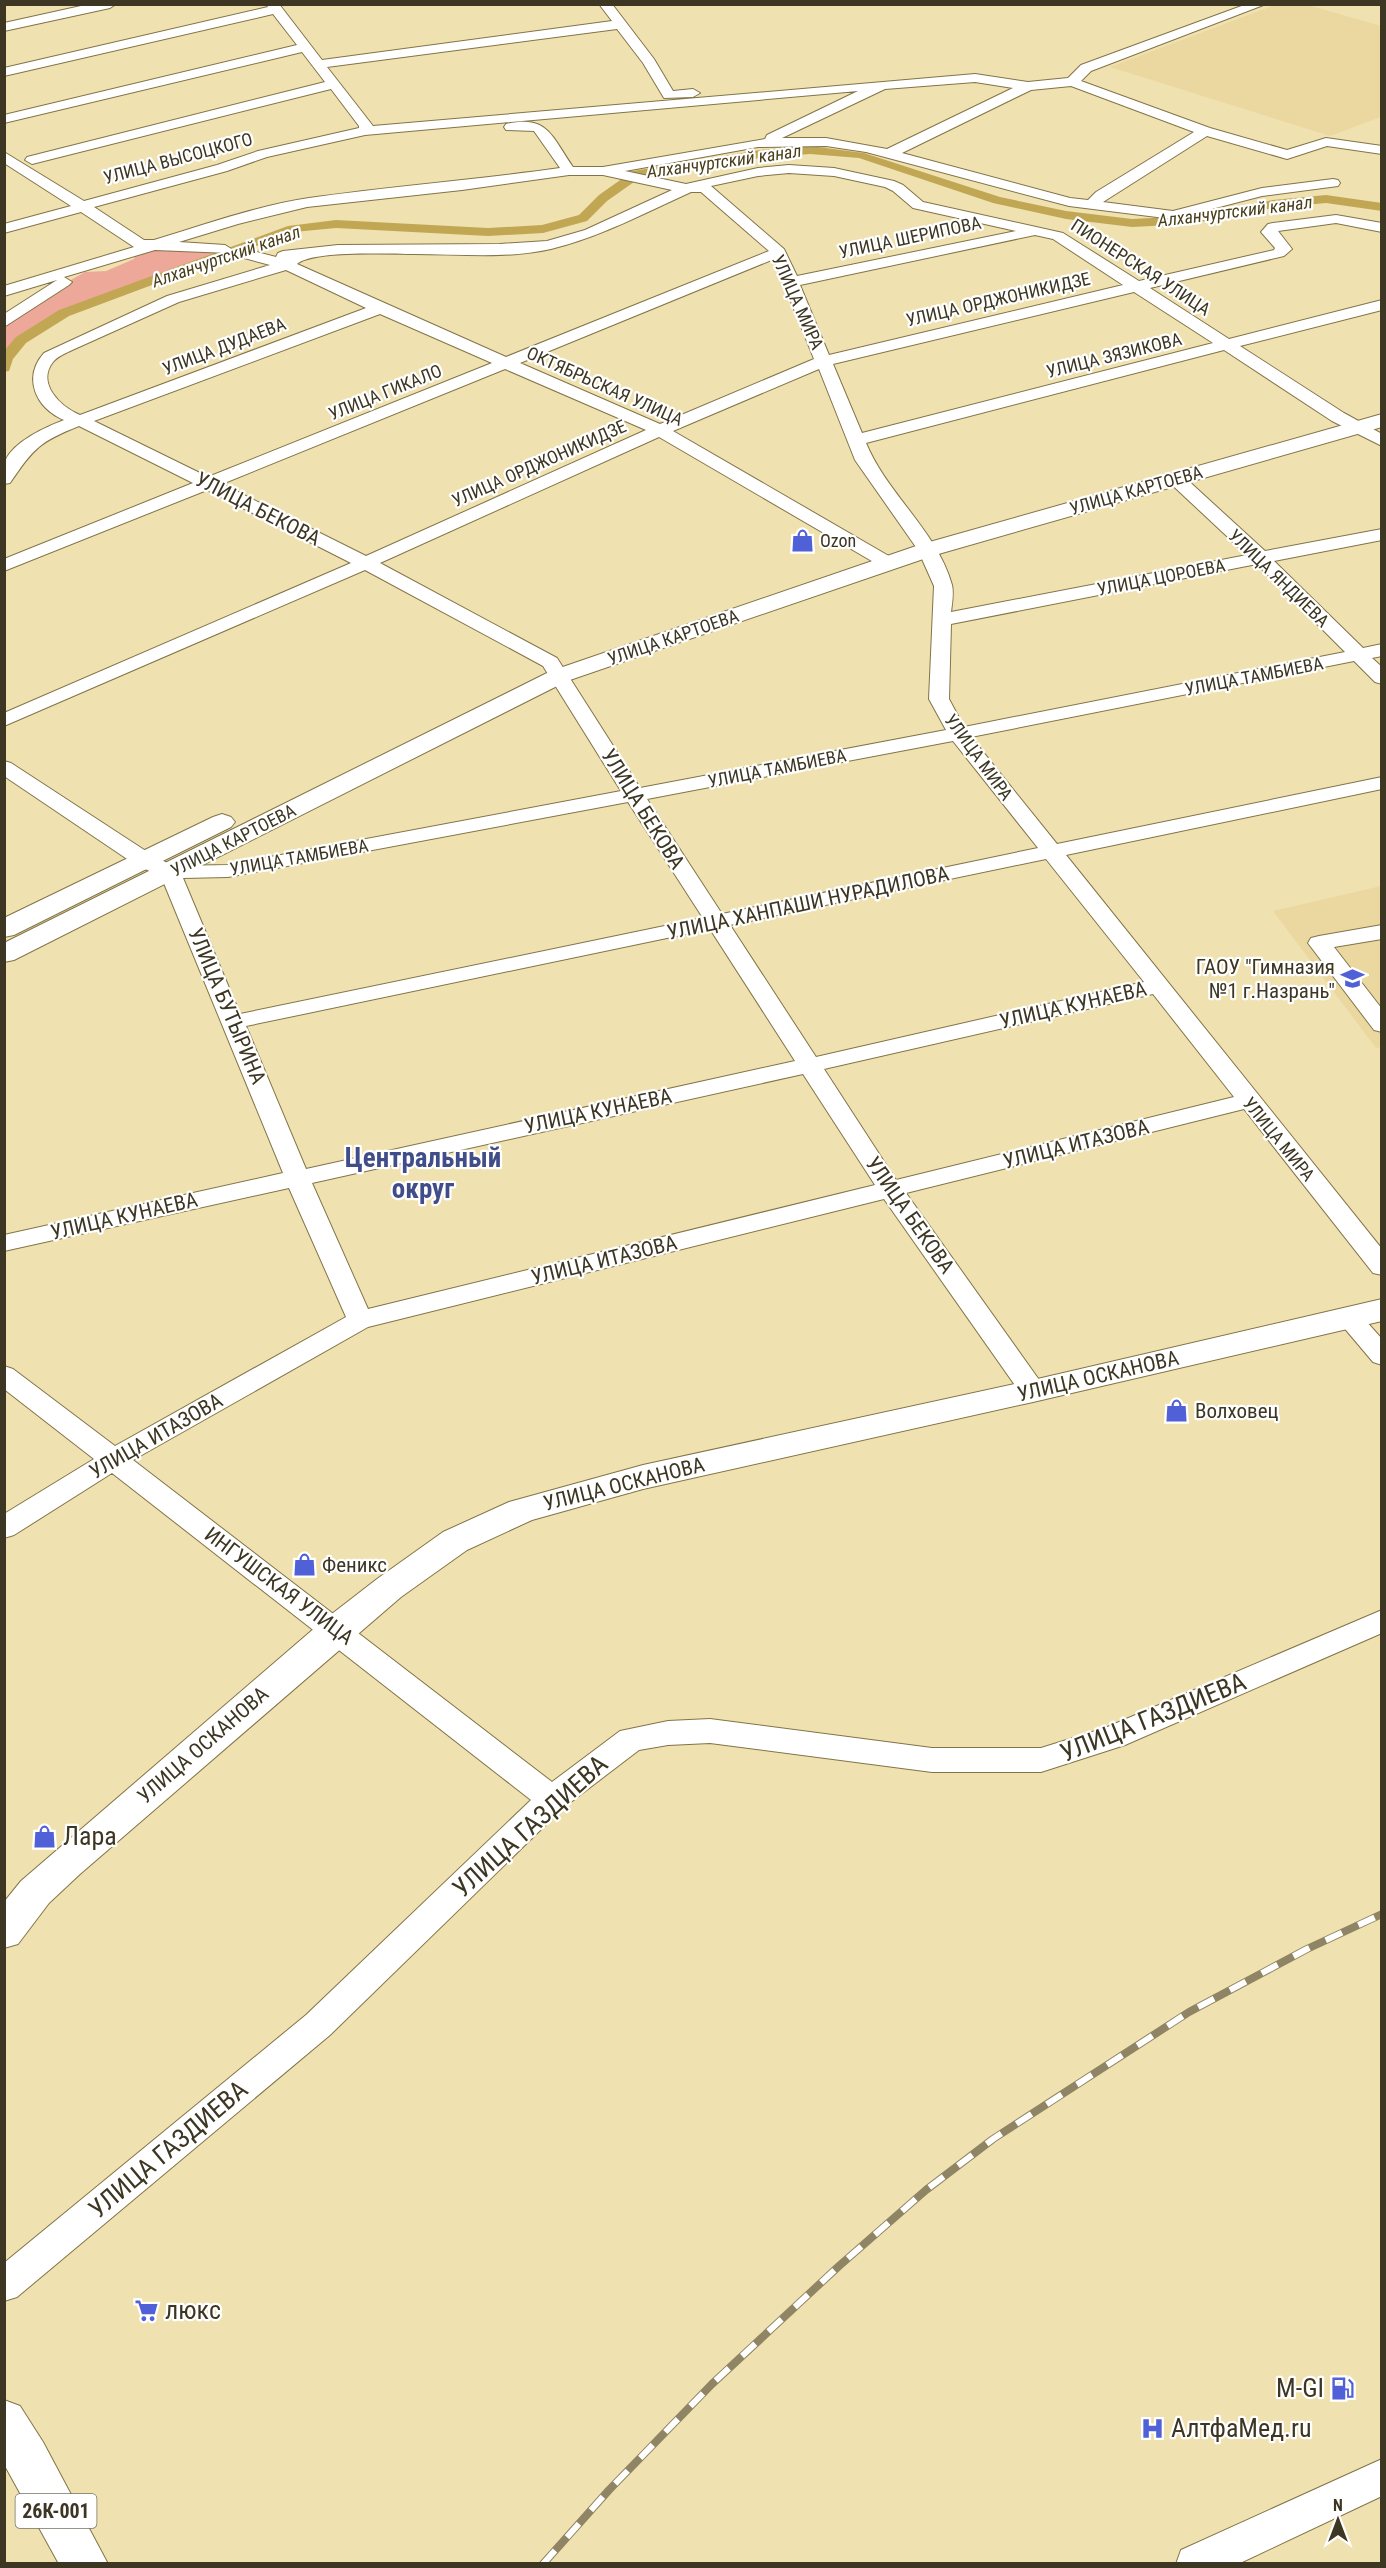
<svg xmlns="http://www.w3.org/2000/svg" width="1386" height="2568" font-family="'Roboto Condensed',sans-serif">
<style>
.built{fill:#ead8a0}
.green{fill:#eea899}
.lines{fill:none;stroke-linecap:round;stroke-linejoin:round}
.canal{fill:#c1a754;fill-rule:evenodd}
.minor-casing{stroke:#827447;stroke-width:2}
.major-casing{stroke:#827447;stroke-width:2}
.minor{fill:#fff;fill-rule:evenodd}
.major{fill:#fff;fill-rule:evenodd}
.rail-casing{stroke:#8f8564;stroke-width:8}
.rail{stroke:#fff;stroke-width:6;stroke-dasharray:18;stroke-linecap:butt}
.labels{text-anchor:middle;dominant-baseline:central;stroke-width:4.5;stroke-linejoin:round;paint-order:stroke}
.far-street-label{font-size:18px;fill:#3c3623;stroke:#fff}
.far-water-label{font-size:18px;font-style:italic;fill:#493e1a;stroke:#fff}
.far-poi-label{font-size:18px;fill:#3c3623;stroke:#fff;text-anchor:start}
.shield{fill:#fff;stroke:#767265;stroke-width:1.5}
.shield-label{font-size:20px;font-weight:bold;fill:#3c3623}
.street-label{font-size:21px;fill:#3c3623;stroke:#fff}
.poi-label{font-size:21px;fill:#3c3623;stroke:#fff;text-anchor:start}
.near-street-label{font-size:26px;fill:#3c3623;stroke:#fff}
.near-poi-label{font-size:26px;fill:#3c3623;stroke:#fff;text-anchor:start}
.district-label{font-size:27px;font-weight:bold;fill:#404d89;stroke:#fff}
</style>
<rect width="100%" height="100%" fill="#f0e1b0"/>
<g class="built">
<polygon points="1277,4 1308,5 1381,26 1381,117 1330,136 1110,67"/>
<polygon points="1381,886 1381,1047 1376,1048 1273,911"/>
</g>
<path class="green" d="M162 248 221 252C190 265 159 279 128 291 92 305 13 324 5 368V322L23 307 85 272 106 271 134 259 136 253Z"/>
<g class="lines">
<polygon class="canal" points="810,146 864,153 1000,197 1066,211 1132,219 1190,216 1273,200 1326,195 1382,203 1382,211 1326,203 1273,208 1190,224 1132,227 1066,219 993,203 859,158 810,154 760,158 641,177 607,201 587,221 543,233 488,236 336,228 294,232 69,316 26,343 13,359 9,371 4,372 4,351 16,337 59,310 288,226 336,220 488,228 542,225 579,215 599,195 633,171 760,150"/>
<defs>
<g id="minor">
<polygon points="90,4 116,4 110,8 4,31 4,23"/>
<path d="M266 4H279L322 60 612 21 599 4H612L654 59 673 91 693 89 700 93 693 97 664 98 643 63 617 29 327 67 373 126 975 74 1028 82 1068 78 1081 65 1247 4H1266L1091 71 1081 81 1210 128 1287 150 1326 138 1382 146V154L1327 146 1287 159 1207 136 1103 202 1173 211 1262 188 1333 179 1338 180 1340 183 1338 186 1262 196 1173 219 1069 206 866 152 826 146 758 147 625 171 686 184 758 168 789 165 834 168 894 181 903 185 923 202 1063 233 1139 281 1274 250 1275 248 1261 232 1268 224 1273 223 1336 215 1382 223V232L1336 223 1278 231 1292 249 1284 256 1150 288 1229 339 1382 300V310L1240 346 1344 413 1382 434V446L1332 421 1224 350 866 443C887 494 937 531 952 585 954 593 952 604 951 612L1247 555 1170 483 1167 479 1170 475H1182L1265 551 1382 529V540L1274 561 1363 648 1382 644V656L1372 658 1382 667V684L1375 682 1354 661 971 737 1057 844 1382 777V789L1066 855 1382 1249V1275L1373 1273 1244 1109 906 1193 1042 1384 1046 1391 1042 1398 1033 1400 1024 1398 884 1199 368 1327 133 1460 552 1782 620 1731 668 1721 710 1719 932 1748H1041L1105 1728 1382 1610V1633L1125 1745 1041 1772H932L710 1743 668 1745 639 1750 563 1808 330 2035 17 2297 4 2301V2263L306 2015 531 1800 112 1473 14 1535 4 1538V1514L94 1459 4 1389V1366L13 1369 115 1446 346 1317 289 1188 4 1251V1235L283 1173 161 876 136 865 4 776V761L11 763 152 855 173 866 228 865 621 791 543 666 365 570 4 726V713L351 563 207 490 4 571V559L193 483 79 426C39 442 34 448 10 483L4 484C4 478 3 471 4 465 9 443 46 427 64 420 36 408 22 378 44 353L167 296 270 265 237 256 234 253 237 250 242 248 276 257 278 253 283 251 338 245 500 244 547 241 585 230 672 190 603 175H569L462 190 307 207 238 224 179 242 225 245 233 250 230 253 155 250 64 277 72 282 69 285 4 327V314L57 280 4 296V286L134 247 81 212 4 233V224L71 206 4 163V152L84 201 217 165 258 151 359 128V126L331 89 32 164 25 160 27 157 325 82 302 52 4 123V115L297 45 273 14 4 76V68L268 7ZM975 82 1013 88 887 149 826 138H782L885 89ZM1071 86 1194 132 1096 192 1088 200 1070 198 902 153 1031 90ZM858 91 767 135 765 139 603 167H573C552 137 548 114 506 124L504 127 506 130 534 131 560 168C476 180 392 186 309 198 256 206 204 225 154 240H144L94 207 227 171 267 157 365 135ZM789 173 834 176 885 187 893 191 913 208 1016 231 797 276 784 249 711 186 758 176ZM691 192H701L769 251 506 357 297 264C313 250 390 254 414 254 458 254 508 259 551 249 600 237 645 213 691 192ZM1035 235 1053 239 1123 285 829 355 800 285ZM774 259 814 359 660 424 520 363ZM286 270 366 308 80 415C61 407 36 384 53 362 57 357 64 354 70 351L179 302ZM1134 292 1213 343 862 433 833 364ZM380 314 492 363 208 477 94 421ZM505 369 646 430 366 556 222 484ZM819 369 855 460 918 550 934 586 929 699 946 730 640 788 557 658 380 563 659 437 882 567H894L897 563 894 559 673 431ZM1257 564 1345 652 964 727 949 699 951 624ZM953 741 1038 848 722 914 647 799ZM628 802 703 918 240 1014 183 878 228 877ZM1046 859 1144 982 816 1057 730 925ZM710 929 795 1061 306 1169 246 1026ZM1153 994 1234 1097 896 1180 824 1069ZM803 1074 875 1185 368 1309 312 1183Z"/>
<polygon points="1382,925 1382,939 1334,947 1382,1009 1382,1032 1374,1030 1308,943 1311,938 1319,936"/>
<polygon points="1348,1308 1357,1311 1382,1339 1382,1365 1373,1362 1335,1317 1339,1311"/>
<polygon points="1382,2459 1382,2496 1238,2564 1176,2564 1181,2550"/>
</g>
<g id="major">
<polygon points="1382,414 1382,427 935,555 567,681 14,960 4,962 4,943 551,671 919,545"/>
<polygon points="222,814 231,817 235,822 231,827 14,935 4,937 4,918 213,817"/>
<polygon points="1382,1299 1382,1321 1033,1402 643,1489 532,1520 467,1550 401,1597 80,1874 49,1903 18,1944 4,1948 4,1902 21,1881 324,1620 377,1579 443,1532 509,1502 643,1465 1033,1380"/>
<polygon points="4,2400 20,2406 43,2442 108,2564 59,2564 4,2464"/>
</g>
</defs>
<use href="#minor" class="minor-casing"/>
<use href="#major" class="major-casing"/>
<use href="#minor" class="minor"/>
<use href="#major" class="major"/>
<defs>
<polyline id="rail" points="543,2564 609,2490 712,2384 839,2266 926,2190 993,2139 1189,2012 1307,1949 1382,1914"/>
</defs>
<use href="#rail" class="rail-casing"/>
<use href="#rail" class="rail"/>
</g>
<defs>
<symbol id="shop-bare" viewBox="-9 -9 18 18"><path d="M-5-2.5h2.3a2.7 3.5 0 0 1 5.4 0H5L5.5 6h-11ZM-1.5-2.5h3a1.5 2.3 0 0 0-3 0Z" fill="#5061d7" stroke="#fff" stroke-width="2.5" paint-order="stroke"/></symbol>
<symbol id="school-bare" viewBox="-9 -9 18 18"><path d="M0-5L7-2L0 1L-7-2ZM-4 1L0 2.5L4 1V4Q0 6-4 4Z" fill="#5061d7" stroke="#fff" stroke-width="2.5" paint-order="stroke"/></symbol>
<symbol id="supermarket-bare" viewBox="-9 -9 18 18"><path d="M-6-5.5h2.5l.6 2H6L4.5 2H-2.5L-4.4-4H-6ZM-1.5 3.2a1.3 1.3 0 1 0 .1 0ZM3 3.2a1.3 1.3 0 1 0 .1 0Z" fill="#5061d7" stroke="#fff" stroke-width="2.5" paint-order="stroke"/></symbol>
<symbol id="fuel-bare" viewBox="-9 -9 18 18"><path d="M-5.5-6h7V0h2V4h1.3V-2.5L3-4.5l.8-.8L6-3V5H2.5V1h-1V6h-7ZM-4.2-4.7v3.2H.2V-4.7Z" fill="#5061d7" stroke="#fff" stroke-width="2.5" paint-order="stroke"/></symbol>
<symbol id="hospital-bare" viewBox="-9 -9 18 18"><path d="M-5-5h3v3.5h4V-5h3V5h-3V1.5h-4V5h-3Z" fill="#5061d7" stroke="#fff" stroke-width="2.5" paint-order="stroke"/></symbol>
</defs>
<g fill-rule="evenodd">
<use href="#shop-bare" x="786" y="524" width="33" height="33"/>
<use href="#school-bare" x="1336" y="962" width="33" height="33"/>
<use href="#shop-bare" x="1160" y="1394" width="33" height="33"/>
<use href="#shop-bare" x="288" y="1548" width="33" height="33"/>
<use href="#shop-bare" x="28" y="1820" width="33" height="33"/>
<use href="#supermarket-bare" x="130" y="2294" width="33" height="33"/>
<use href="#fuel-bare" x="1326" y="2372" width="33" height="33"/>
<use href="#hospital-bare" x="1136" y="2412" width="33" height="33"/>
</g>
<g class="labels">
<g class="far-street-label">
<text transform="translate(178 158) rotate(-15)">УЛИЦА ВЫСОЦКОГО</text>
<text transform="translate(910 237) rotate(-12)">УЛИЦА ШЕРИПОВА</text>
<text transform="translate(1141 267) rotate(33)">ПИОНЕРСКАЯ УЛИЦА</text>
<text transform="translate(998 299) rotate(-13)">УЛИЦА ОРДЖОНИКИДЗЕ</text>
<text transform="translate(798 302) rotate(66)">УЛИЦА МИРА</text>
<text transform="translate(224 346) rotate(-21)">УЛИЦА ДУДАЕВА</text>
<text transform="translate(1114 355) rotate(-14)">УЛИЦА ЗЯЗИКОВА</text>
<text transform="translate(605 386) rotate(24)">ОКТЯБРЬСКАЯ УЛИЦА</text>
<text transform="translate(385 392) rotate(-22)">УЛИЦА ГИКАЛО</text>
<text transform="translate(539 463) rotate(-24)">УЛИЦА ОРДЖОНИКИДЗЕ</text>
<text transform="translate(1136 490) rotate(-16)">УЛИЦА КАРТОЕВА</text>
<text transform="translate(1161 577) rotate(-11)">УЛИЦА ЦОРОЕВА</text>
<text transform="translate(1279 578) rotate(44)">УЛИЦА ЯНДИЕВА</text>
<text transform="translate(673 637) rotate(-19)">УЛИЦА КАРТОЕВА</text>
<text transform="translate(1254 676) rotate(-11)">УЛИЦА ТАМБИЕВА</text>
<text transform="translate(979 757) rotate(54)">УЛИЦА МИРА</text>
<text transform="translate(777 768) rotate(-11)">УЛИЦА ТАМБИЕВА</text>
<text transform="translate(233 840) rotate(-27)">УЛИЦА КАРТОЕВА</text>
<text transform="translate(299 857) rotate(-10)">УЛИЦА ТАМБИЕВА</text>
<text transform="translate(1279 1139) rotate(51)">УЛИЦА МИРА</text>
</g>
<g class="far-water-label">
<text transform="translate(724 161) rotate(-8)">Алханчуртский канал</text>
<text transform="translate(1235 211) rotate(-7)">Алханчуртский канал</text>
<text transform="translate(226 256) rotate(-19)">Алханчуртский канал</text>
</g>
<g class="far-poi-label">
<text x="820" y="540">Ozon</text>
</g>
<rect class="shield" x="15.5" y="2494" width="81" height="34" rx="4.5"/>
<g class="shield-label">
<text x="56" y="2511">26К-001</text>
</g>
<g class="street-label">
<text transform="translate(258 509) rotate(27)">УЛИЦА БЕКОВА</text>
<text transform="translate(643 809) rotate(58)">УЛИЦА БЕКОВА</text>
<text transform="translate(808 903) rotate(-12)">УЛИЦА ХАНПАШИ НУРАДИЛОВА</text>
<text transform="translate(1073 1005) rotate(-13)">УЛИЦА КУНАЕВА</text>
<text transform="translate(227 1006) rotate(67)">УЛИЦА БУТЫРИНА</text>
<text transform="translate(598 1111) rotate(-12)">УЛИЦА КУНАЕВА</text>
<text transform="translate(1076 1144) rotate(-14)">УЛИЦА ИТАЗОВА</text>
<text transform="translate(910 1215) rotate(55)">УЛИЦА БЕКОВА</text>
<text transform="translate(124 1216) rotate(-13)">УЛИЦА КУНАЕВА</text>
<text transform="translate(604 1260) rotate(-14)">УЛИЦА ИТАЗОВА</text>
<text transform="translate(1098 1376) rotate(-13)">УЛИЦА ОСКАНОВА</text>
<text transform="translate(156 1436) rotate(-30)">УЛИЦА ИТАЗОВА</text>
<text transform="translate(624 1484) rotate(-14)">УЛИЦА ОСКАНОВА</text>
<text transform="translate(279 1586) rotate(37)">ИНГУШСКАЯ УЛИЦА</text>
<text transform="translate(203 1745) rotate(-41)">УЛИЦА ОСКАНОВА</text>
</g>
<g class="poi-label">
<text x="1335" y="967" text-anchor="end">ГАОУ "Гимназия<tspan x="1335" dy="24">№1 г.Назрань"</tspan></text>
<text x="1195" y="1411">Волховец</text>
<text x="322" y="1565">Феникс</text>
</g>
<g class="near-street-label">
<text transform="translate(1153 1717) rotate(-22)">УЛИЦА ГАЗДИЕВА</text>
<text transform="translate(530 1826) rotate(-42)">УЛИЦА ГАЗДИЕВА</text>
<text transform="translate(168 2149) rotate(-40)">УЛИЦА ГАЗДИЕВА</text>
</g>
<g class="near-poi-label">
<text x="63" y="1836">Лара</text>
<text x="165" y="2310">люкс</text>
<text x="1324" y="2388" text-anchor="end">M-GI</text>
<text x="1171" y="2428">АлтфаМед.ru</text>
</g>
<g class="district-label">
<text x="423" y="1158">Центральный<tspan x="423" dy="31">округ</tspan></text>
</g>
</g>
<rect width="1386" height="2568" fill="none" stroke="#3c3623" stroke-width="12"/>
<g transform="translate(1338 2520)" stroke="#ffffff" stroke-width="4.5" paint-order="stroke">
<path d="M0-4.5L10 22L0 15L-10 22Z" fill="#3c3623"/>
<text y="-9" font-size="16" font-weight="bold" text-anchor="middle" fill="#3c3623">N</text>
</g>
</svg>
